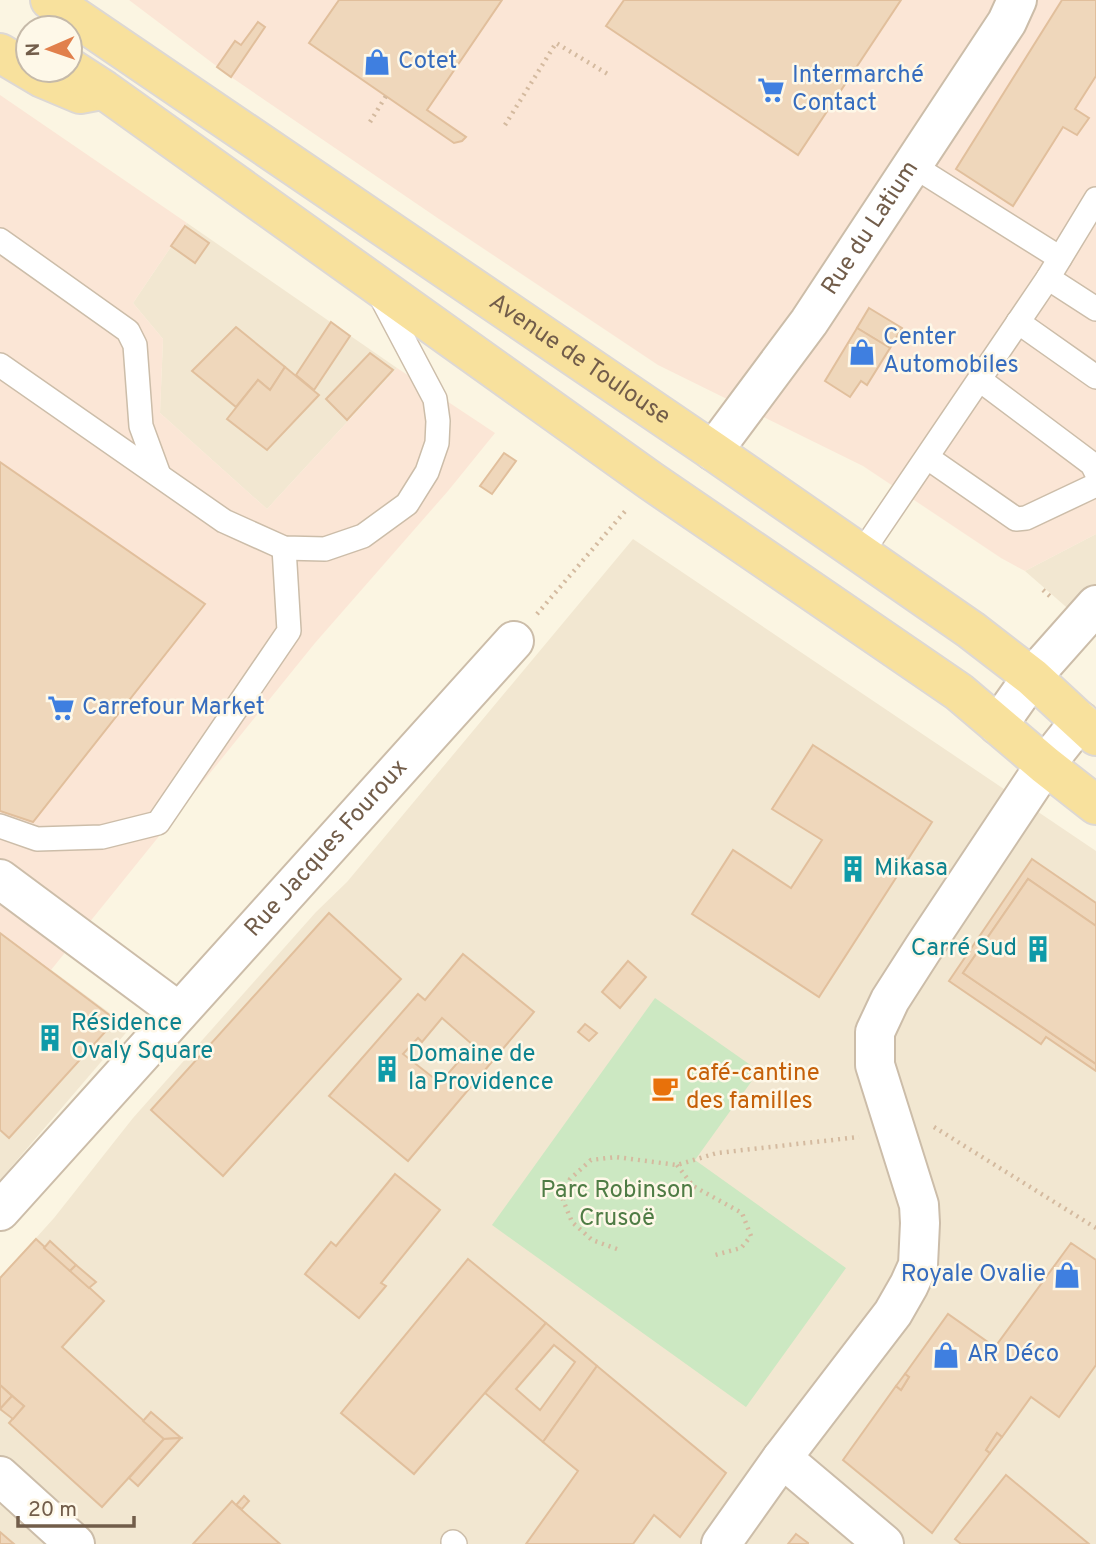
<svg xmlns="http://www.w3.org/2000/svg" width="1096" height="1544" font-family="Overpass,sans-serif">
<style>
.residential{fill:#f2e7d1}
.commercial{fill:#fbe6d6}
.green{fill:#cce8c2}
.building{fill:#efd7bb;stroke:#e1bf9c;stroke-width:2;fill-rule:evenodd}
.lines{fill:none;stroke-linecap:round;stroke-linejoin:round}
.lane-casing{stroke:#ccbda9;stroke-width:26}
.street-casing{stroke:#ccbda9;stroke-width:42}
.primary-casing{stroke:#ddd8d4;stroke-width:42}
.path{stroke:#d4ba9f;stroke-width:4.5;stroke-dasharray:2 5;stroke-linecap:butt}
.lane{stroke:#fff;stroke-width:23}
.street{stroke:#fff;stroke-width:38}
.primary{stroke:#f8e19d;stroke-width:38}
.labels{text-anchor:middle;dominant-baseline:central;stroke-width:5;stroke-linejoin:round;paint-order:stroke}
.shop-label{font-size:24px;fill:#366cbe;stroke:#fef8e8;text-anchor:start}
.street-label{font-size:24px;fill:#725d4a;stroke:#fef8e8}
.culture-label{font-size:24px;fill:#0d838f;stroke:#fef8e8;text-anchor:start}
.food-label{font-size:24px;fill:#c56008;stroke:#fef8e8;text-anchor:start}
.park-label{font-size:24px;fill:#4f7c45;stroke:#fef8e8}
</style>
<rect width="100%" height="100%" fill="#fbf5e2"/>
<g class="residential">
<polygon points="187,223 397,368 267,509 160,413 163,339 133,303"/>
<polygon points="1096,534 1096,633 1025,571"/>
<polygon points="633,539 1096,851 1096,1544 0,1544 0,1278 54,1218 133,1118 316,912 347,882"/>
<polygon points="0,932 130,1028 0,1180"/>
</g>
<g class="commercial">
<polygon points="129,0 1096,0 1096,534 1025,571 1001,558 863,466 658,365 439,219 231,77"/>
<polygon points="0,95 187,223 133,303 163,339 160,413 267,509 397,368 495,433 448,491 315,643 51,970 0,932"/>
</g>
<polygon class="green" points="655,998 759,1071 695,1160 846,1268 746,1407 492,1225"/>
<g class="building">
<polygon points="339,0 502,0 427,110 466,137 462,141 454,143 309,43"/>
<polygon points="624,0 901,0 798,155 606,26"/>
<polygon points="1062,0 1096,0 1096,76 1075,109 1089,118 1077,135 1063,127 1013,206 956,169"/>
<polygon points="258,22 265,27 231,77 217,67 235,41 241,45"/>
<polygon points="185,226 209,243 195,263 171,246"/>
<polygon points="869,308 902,328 890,348 857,328"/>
<polygon points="331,322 350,336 314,390 296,375"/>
<polygon points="236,327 285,367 270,390 258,380 236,407 192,371"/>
<polygon points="857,328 890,348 867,385 861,381 850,397 825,381"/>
<polygon points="370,353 393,370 347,420 326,399"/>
<polygon points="285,367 319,395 267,450 227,419 258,380 270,390"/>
<polygon points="504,453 516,461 492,494 480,486"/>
<polygon points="0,462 205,604 33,822 0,811"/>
<polygon points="813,745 932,822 819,997 692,914 733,850 791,888 822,840 772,809"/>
<polygon points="1032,859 1096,903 1096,926 1028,879 963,973 1096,1064 1096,1071 1046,1037 1041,1044 949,981"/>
<polygon points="1028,879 1096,926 1096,1064 963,973"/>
<polygon points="329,913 401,979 223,1176 151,1110"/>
<polygon points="0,933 116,1020 9,1138 0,1130"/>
<path d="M463 954 534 1012 408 1161 329 1096 418 994 425 1000ZM442 1018 473 1045 440 1083 403 1054 418 1038 422 1042Z"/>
<polygon points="628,961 646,977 620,1008 602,992"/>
<polygon points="585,1024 597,1033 589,1041 578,1032"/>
<polygon points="395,1174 440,1210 381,1283 386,1286 359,1318 305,1274 331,1242 336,1246"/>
<polygon points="36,1239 104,1301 62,1347 164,1439 102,1507 9,1423 24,1406 0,1385 0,1278"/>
<polygon points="50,1241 76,1265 70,1271 44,1248"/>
<polygon points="1071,1243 1096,1260 1096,1365 1059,1417 1031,1397 1002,1437 997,1433 986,1450 990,1453 932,1533 843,1460 896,1386 901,1390 909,1377 905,1374 948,1314 995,1347"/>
<polygon points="468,1259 546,1323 414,1474 341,1413"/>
<polygon points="76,1265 96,1282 89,1288 70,1271"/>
<path d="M546 1323 597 1366 543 1442 485 1393ZM554 1345 575 1362 540 1410 516 1389Z"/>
<polygon points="597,1366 726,1473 680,1537 654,1515 633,1544 526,1544 578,1471 543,1442"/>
<polygon points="905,1374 909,1377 901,1390 896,1386"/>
<polygon points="0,1385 12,1396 0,1409"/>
<polygon points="12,1396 24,1406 13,1419 0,1409"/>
<polygon points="151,1412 181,1438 164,1439 143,1421"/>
<polygon points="997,1433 1002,1437 990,1453 986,1450"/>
<polygon points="181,1438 138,1486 129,1478 164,1439"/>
<polygon points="1006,1475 1089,1544 961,1544 955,1539"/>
<polygon points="244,1496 249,1501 242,1509 236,1505"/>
<polygon points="232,1501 236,1505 280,1544 193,1544"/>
<polygon points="0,1532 14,1544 0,1544"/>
<polygon points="796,1534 808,1543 808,1544 788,1544"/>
</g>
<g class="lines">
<defs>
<g id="lane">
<polyline points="912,165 1060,258"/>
<polyline points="0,240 128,331 135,345 141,426 159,475"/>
<polyline points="1048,278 1096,309"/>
<polyline points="1018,322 1096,377"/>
<polyline points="0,365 224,521 284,548 325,549 363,536 407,504 427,472 437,443 438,421 435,399 380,295"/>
<polyline points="980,380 1092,464 1096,472"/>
<polyline points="928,458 1016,519 1026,518 1096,485"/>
<polyline points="861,554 1048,278 1096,199"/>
<polyline points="0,826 37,839 102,837 158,823 289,631 284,548"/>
<polyline points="453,1542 455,1544"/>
</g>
<g id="street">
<path id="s1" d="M713 451 809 322 1007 22 1017 0"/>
<polyline points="998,725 1032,677 1096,605"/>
<polyline points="0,879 179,1012"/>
<path id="s2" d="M0 1211 514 641"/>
<polyline points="782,1458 884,1544"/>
<polyline points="0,1476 75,1544"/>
<polyline points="721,1544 782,1458 893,1313 909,1285 918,1265 920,1223 919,1205 875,1065 875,1032 890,1000 924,947 1045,765 1080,721"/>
</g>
<g id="primary">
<path id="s3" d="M50 0 713 451 971 630 1032 677 1096 736"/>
<polyline points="0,53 42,78 80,94 96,91"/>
<polyline points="70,68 104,90 651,481 959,692 1045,765 1096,805"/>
</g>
</defs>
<use href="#lane" class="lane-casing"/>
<use href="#street" class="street-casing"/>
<use href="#primary" class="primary-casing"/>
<g class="path">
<polyline points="370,122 386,96"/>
<polyline points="505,125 556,43 611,76"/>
<polyline points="1043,590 1052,598"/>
<polyline points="537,614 627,509"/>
<polyline points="934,1127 1096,1228"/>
<polyline points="677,1165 693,1186 742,1213 751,1236 741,1248 715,1255"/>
<polyline points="617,1249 592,1240 572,1222 563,1200 570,1179 591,1160 616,1157 677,1165 717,1153 859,1137"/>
</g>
<use href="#lane" class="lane"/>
<use href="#street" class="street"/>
<use href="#primary" class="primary"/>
</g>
<defs>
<symbol id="shop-bare" viewBox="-9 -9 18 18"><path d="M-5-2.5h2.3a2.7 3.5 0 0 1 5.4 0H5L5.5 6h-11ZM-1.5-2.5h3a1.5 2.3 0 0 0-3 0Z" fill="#3f7fe0" stroke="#fef8e8" stroke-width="2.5" paint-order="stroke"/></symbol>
<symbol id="supermarket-bare" viewBox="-9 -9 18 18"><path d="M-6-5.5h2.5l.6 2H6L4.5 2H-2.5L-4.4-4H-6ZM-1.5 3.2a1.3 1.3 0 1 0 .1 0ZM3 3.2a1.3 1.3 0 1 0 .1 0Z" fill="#3f7fe0" stroke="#fef8e8" stroke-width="2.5" paint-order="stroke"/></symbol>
<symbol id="building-bare" viewBox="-9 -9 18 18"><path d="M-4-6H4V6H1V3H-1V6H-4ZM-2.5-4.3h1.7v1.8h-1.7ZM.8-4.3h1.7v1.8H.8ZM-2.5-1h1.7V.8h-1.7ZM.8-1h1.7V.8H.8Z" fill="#0f9aa8" stroke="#fef8e8" stroke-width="2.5" paint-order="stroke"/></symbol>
<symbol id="cafe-bare" viewBox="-9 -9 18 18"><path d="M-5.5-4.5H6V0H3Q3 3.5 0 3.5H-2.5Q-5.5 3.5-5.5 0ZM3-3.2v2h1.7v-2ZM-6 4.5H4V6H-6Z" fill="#e8710a" stroke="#fef8e8" stroke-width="2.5" paint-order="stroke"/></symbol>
</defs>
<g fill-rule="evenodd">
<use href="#shop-bare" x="358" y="43" width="38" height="38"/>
<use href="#supermarket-bare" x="752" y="71" width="38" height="38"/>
<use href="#shop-bare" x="843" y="333" width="38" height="38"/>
<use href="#supermarket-bare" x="42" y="689" width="38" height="38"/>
<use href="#building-bare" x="834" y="850" width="38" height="38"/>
<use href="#building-bare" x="1019" y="930" width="38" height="38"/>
<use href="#building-bare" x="31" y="1019" width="38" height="38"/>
<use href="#building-bare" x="368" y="1050" width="38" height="38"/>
<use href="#cafe-bare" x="646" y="1069" width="38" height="38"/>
<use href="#shop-bare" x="1048" y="1256" width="38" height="38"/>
<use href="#shop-bare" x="927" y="1336" width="38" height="38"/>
</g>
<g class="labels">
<g class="shop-label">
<text x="398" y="62">Cotet</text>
<text x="792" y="76">Intermarché<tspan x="792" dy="28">Contact</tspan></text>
<text x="883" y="338">Center<tspan x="883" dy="28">Automobiles</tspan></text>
<text x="82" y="708">Carrefour Market</text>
<text x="1046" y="1275" text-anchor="end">Royale Ovalie</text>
<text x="967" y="1355">AR Déco</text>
</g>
<g class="street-label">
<text stroke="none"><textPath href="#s1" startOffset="273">Rue du Latium</textPath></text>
<text stroke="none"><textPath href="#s3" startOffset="640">Avenue de Toulouse</textPath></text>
<text stroke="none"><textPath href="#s2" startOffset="488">Rue Jacques Fouroux</textPath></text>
</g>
<g class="culture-label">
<text x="874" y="869">Mikasa</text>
<text x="1017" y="949" text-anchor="end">Carré Sud</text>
<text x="71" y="1024">Résidence<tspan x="71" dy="28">Ovaly Square</tspan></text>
<text x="408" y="1055">Domaine de<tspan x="408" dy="28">la Providence</tspan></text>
</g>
<g class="food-label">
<text x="686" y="1074">café-cantine<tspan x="686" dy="28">des familles</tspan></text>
</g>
<g class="park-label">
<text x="617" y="1191">Parc Robinson<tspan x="617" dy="28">Crusoë</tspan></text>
</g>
</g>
<g transform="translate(49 49) rotate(268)"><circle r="33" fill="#fef8e8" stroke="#c6baa9" stroke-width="2"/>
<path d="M0-5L12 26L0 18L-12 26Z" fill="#e1804c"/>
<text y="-10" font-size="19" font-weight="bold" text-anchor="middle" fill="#725d4a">N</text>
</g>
<path d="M18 1516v10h116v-10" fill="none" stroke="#725d4a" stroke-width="3.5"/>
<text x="28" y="1516" font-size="21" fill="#725d4a" stroke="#fef8e8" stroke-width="5" paint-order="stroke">20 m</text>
</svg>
